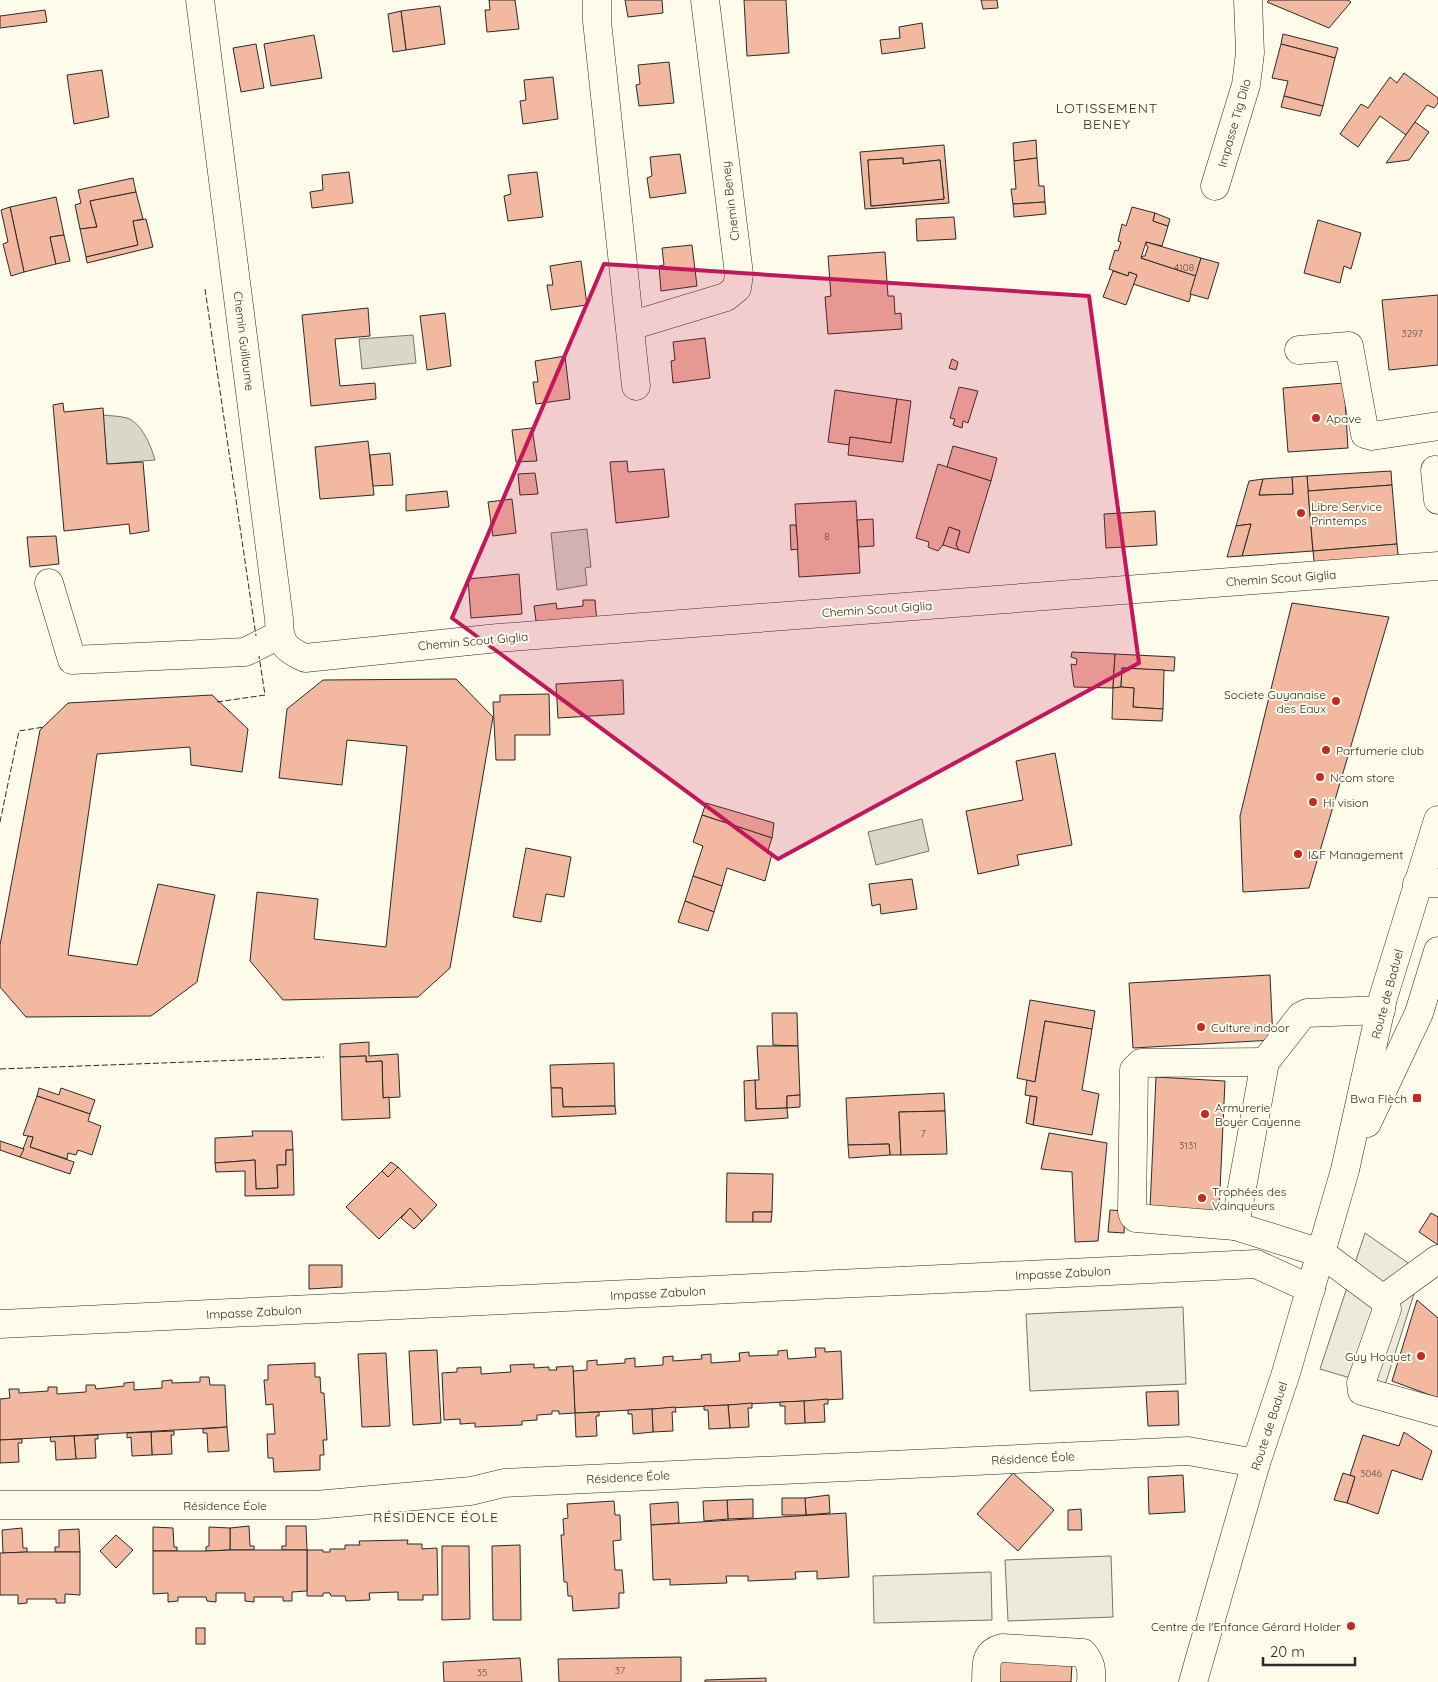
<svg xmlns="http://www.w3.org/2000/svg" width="1438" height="1682" font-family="Quicksand,sans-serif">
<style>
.green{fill:#ecebdb;stroke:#74746e}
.parking{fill:#eceadb;stroke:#74746e}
.water{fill:#d8d7c9;stroke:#74746e}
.building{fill:#f2b8a0;stroke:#2b2b2b;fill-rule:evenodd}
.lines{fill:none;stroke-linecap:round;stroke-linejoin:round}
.minor-casing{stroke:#2b2b2b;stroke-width:29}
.major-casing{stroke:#2b2b2b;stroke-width:29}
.minor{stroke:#fdfbea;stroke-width:28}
.major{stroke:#fdfbea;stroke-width:28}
.fence{stroke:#2b2b2b;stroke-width:1;stroke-dasharray:6 2.5;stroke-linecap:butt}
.marked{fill:#c2185b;fill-opacity:0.2;stroke:#c2185b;stroke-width:4;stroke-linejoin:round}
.poi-dot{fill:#c62828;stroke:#fdfbea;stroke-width:2}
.labels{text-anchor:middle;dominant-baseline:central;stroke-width:4;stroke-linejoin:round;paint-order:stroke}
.number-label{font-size:10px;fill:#5d4e48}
.street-label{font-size:12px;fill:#2b2b2b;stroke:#fdfbea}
.poi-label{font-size:12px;fill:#2b2b2b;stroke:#fdfbea;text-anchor:start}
.neighbourhood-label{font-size:14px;letter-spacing:1px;fill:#2b2b2b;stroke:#fdfbea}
</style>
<rect width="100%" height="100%" fill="#fdfbea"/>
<g class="green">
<polygon points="1183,1307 1186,1384 1030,1391 1026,1314"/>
<polygon points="1111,1556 1113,1617 1008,1621 1005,1560"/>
<polygon points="991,1572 992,1620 874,1623 873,1576"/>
</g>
<polygon class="parking" points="1365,1233 1421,1272 1384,1388 1320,1369"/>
<g class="water">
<polygon points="413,335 416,363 362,369 359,339"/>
<path d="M103 415C111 416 120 416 127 418 142 423 151 446 155 460L107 464Z"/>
<polygon points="587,529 591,567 585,568 587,585 557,590 551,533"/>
<polygon points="922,819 929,851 876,865 868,832"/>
</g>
<g class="building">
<polygon points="489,0 515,0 519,29 487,32 485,10 490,10"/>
<polygon points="625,0 662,0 663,13 628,17"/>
<polygon points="744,0 786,0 789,53 747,56"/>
<polygon points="981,0 997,0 998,8 983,9"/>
<polygon points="1269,0 1348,0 1351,2 1329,28 1267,2"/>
<polygon points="440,6 445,44 406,50 401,11"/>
<polygon points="45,10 47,22 0,28 0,16"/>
<polygon points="401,11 406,50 393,52 388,14"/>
<polygon points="922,23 925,48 882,54 880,40 900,38 899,27"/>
<polygon points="1283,34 1338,48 1335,58 1281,44"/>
<polygon points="314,35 322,78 271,86 264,44"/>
<polygon points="256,44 264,88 241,92 233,48"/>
<polygon points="1281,44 1335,58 1323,106 1284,96 1288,81 1272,78"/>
<polygon points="669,62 674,103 639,106 636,85 640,84 638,65"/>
<polygon points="102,70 109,117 74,124 67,75"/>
<polygon points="1404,73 1438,98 1438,103 1434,108 1427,105 1406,135 1380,116 1358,147 1340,134 1361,104 1368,108 1390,77 1397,83"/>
<polygon points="553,77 558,119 523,124 520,101 526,100 524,80"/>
<polygon points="1284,96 1323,106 1320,116 1281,107"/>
<polygon points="1415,122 1429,132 1409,160 1386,163"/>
<polygon points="1036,140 1037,158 1014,161 1013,143"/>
<path d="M944 145 949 203 865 209 860 152ZM903 158V164L940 160 944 199 871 206 868 160Z"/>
<polygon points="680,154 686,193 650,198 647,178 652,176 650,157"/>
<polygon points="903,158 903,164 940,160 944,199 871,206 868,160"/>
<polygon points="1037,158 1039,186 1044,186 1045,202 1013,204 1011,189 1016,189 1014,161"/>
<polygon points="349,172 353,203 312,208 310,192 323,190 322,175"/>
<polygon points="537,172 543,217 508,221 504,196 511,194 508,175"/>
<polygon points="133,178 136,192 90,201 97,227 80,229 75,205 81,203 78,190"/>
<polygon points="136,192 143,219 133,221 138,245 86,257 80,229 97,227 90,201"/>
<polygon points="56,197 64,235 50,237 56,264 24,272 10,207"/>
<polygon points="1045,202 1046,214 1014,217 1013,204"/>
<polygon points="10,207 24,272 11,276 3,244 8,242 1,210"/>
<polygon points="1132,207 1155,213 1153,221 1168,226 1162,246 1146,242 1141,258 1196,276 1189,302 1133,284 1137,275 1129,272 1128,276 1109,269 1115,250 1118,251 1121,242 1118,241 1122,224 1126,226"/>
<polygon points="1155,213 1170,219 1168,226 1153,221"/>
<polygon points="954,217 956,239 917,241 916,219"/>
<polygon points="146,219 153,247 87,263 86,257 138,245 133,221"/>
<polygon points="1318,220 1361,233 1351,269 1344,266 1340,283 1304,273"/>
<polygon points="64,235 70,261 56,264 50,237"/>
<polygon points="1146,242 1201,258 1196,276 1141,258 1143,256 1145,256 1148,247 1146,245"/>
<polygon points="692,245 697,286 661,291 659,266 664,265 662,248"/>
<polygon points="885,252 888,296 894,296 895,314 901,313 902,329 828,334 825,297 831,296 828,256"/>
<polygon points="1201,258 1219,263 1208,299 1190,294"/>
<polygon points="581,261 587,305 551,310 547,285 553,285 550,266"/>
<polygon points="1113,271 1128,276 1129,272 1137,275 1126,305 1103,297"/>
<polygon points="1438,295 1438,365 1389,370 1382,300"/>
<polygon points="368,308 370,336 335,339 340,386 375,383 376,399 311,406 302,315"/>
<polygon points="445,313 451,366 427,370 420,316"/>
<polygon points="705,338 710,378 673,383 671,361 675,360 673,342"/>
<polygon points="565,356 570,399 536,404 533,382 538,382 535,361"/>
<polygon points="952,359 958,362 956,370 949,368"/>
<polygon points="1344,383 1348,448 1288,452 1283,388"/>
<polygon points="959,387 978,391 968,423 963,421 962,428 953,425 955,419 950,418"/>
<polygon points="835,390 897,399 891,443 850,437 849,445 828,442"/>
<polygon points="897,399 911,401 903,462 848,455 850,437 891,443"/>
<polygon points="63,403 64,412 103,408 107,464 143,462 149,531 130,534 129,524 64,531 53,405"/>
<polygon points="532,428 537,461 516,462 512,430"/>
<polygon points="368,441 374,495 320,499 315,447"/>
<polygon points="953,446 997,458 991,481 947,467"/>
<polygon points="390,453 393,485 373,486 370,455"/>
<polygon points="627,461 628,472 664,469 669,517 616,523 610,462"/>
<polygon points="938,464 991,481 969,553 959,550 956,545 960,531 949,527 943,545 938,551 928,547 929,542 916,538"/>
<polygon points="1391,471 1392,485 1308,491 1307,476"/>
<polygon points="535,473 538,494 520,495 518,474"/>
<polygon points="1307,476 1313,551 1242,556 1251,524 1236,526 1249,481 1263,479 1259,495 1293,494 1292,477"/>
<polygon points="1292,477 1293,494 1259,495 1263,479"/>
<polygon points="1392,485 1397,544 1313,551 1308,491"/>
<polygon points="447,491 449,507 406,511 406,495"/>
<polygon points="512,499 516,533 493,536 488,502"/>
<polygon points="856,501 860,573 799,577 795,504"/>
<polygon points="1155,511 1157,545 1106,548 1104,514"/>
<polygon points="873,519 874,546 859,547 857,520"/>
<polygon points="1251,524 1242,556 1227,557 1236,526"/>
<polygon points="790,525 796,525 798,549 791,550"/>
<polygon points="949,527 960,531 956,545 959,550 943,545"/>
<polygon points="56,536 59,564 30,567 27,537"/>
<polygon points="1397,544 1399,564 1315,570 1313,551"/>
<polygon points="519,574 522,614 471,618 468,579"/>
<polygon points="583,600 595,600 597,623 537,628 534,606 556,603 557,609 583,606"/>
<polygon points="1292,603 1389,617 1309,888 1243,892 1240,816"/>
<polygon points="1072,652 1115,654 1113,688 1074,687 1071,664 1076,665 1077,659 1071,657"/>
<polygon points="1115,654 1175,657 1174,671 1122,668 1121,687 1113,688"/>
<polygon points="1122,668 1164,670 1163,709 1133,707 1134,688 1121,687"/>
<polygon points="456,679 493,717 450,968 418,997 283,1000 250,961 257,892 318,899 314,939 386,947 407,746 347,740 342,785 279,778 287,709 323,680"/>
<polygon points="623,680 624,714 558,718 556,684"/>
<polygon points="1121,687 1134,688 1133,707 1163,709 1162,721 1112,719 1113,688"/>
<polygon points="549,694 550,735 515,735 515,760 496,760 493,702 500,702 500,695"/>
<polygon points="212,695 248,729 242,772 191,765 190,747 97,754 68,955 137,965 158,884 215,895 197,982 151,1016 26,1017 0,987 0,945 40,730 68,703"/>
<polygon points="1055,753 1072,845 1017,855 1019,865 978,874 966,811 1023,800 1016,761"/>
<polygon points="706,803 774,823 772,838 702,815"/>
<polygon points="702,815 772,838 767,853 772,854 765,881 727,868 722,886 693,876 703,846 693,842"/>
<polygon points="526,848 571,857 564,897 546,894 541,922 513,917"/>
<polygon points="693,876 722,886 714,912 685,901"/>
<polygon points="912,879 917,909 881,914 880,904 872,906 869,884"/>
<polygon points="685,901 714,912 708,931 678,922"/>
<polygon points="1270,975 1273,1040 1133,1048 1129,983"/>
<polygon points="1030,1000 1095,1011 1092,1029 1045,1021 1035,1082 1017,1078"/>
<polygon points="772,1013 797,1013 798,1046 773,1045"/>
<polygon points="1045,1021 1092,1029 1082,1090 1099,1094 1092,1135 1033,1125 1037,1097 1025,1095 1027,1080 1035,1082"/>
<polygon points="369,1042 369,1056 398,1054 400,1097 383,1098 382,1061 366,1062 366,1056 340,1057 340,1044"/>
<polygon points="757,1046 798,1046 800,1095 787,1096 787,1108 756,1109 755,1080 759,1080"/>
<polygon points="366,1056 366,1062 382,1061 383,1098 389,1097 390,1118 342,1120 340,1057"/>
<polygon points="614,1063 615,1106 563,1107 562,1088 551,1088 550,1065"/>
<polygon points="1156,1077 1225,1081 1219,1211 1150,1208"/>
<polygon points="755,1080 756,1109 787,1108 788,1118 745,1121 744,1081"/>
<polygon points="39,1088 59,1095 61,1088 95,1100 90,1114 37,1096"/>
<polygon points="551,1088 562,1088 563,1107 615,1106 616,1114 552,1117"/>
<polygon points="944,1093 945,1111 899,1112 901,1155 890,1155 889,1144 848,1145 846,1098"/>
<polygon points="800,1095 800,1107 787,1108 787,1096"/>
<polygon points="37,1096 90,1114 88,1121 101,1126 92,1155 78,1150 76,1155 68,1153 67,1159 30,1147 33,1137 23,1135"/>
<polygon points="1030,1096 1037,1097 1033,1125 1026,1123"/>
<polygon points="945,1111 947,1154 901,1155 899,1112"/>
<polygon points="252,1131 292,1131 293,1150 286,1150 286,1165 277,1165 278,1188 256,1189 255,1160 215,1163 215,1138 253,1136"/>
<polygon points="1049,1133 1107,1143 1098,1241 1075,1242 1072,1172 1041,1169"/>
<polygon points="28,1136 33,1137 30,1147 74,1162 70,1174 20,1157"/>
<polygon points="0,1141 24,1149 20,1157 0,1150"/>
<polygon points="889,1144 890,1155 849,1158 848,1145"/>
<polygon points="286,1150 293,1150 294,1195 245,1196 245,1171 216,1172 215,1163 255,1160 256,1189 278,1188 277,1165 286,1165"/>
<polygon points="391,1162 398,1167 388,1177 382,1171"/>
<polygon points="398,1167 437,1205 422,1221 410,1208 379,1239 346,1207 382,1171 388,1177"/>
<polygon points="727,1173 773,1174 772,1212 753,1212 753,1222 726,1222"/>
<polygon points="410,1208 422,1221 414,1229 401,1218"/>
<polygon points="1110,1210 1125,1211 1124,1233 1108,1232"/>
<polygon points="753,1212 772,1212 771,1222 753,1222"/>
<polygon points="1431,1213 1438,1217 1438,1245 1419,1232"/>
<polygon points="309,1265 342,1265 342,1287 309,1289"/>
<polygon points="1417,1300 1438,1318 1438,1398 1392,1381"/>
<polygon points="815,1348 825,1348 825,1352 841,1351 843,1399 575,1413 573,1371 587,1370 587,1361 597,1360 597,1365 625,1363 625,1359 635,1358 635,1367 663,1365 663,1357 673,1356 673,1361 702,1359 701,1355 711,1354 711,1363 740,1361 739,1353 749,1352 749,1356 778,1355 778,1351 787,1350 788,1359 816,1357"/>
<polygon points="437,1350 441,1423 413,1425 409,1351"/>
<polygon points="386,1353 390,1426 362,1427 358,1354"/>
<polygon points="315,1363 315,1377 320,1377 321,1393 324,1393 327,1440 323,1440 324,1455 320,1455 320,1470 274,1472 273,1458 268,1458 267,1434 275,1434 273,1404 266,1405 264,1380 268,1380 268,1365"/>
<polygon points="534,1364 534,1368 549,1367 549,1370 557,1370 556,1367 573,1366 575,1413 559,1414 559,1411 552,1411 552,1414 537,1415 537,1420 522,1421 522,1425 475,1427 475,1423 460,1424 460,1419 444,1420 442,1373 457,1372 457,1368 481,1367 481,1374 511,1372 510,1365"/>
<polygon points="200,1377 209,1377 210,1385 225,1385 227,1427 0,1440 0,1399 10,1398 9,1389 19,1389 19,1393 48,1391 48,1387 57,1387 57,1394 86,1392 86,1385 95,1385 96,1389 124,1386 124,1383 134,1382 134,1390 162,1388 162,1381 172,1380 172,1383 200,1382"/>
<polygon points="1178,1391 1179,1425 1148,1426 1146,1392"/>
<polygon points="828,1399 828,1404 824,1404 825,1422 805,1423 804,1401"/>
<polygon points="804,1401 805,1423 785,1424 785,1406 780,1406 780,1402"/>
<polygon points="752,1403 752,1408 748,1408 749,1427 730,1428 728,1405"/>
<polygon points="728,1405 730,1428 709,1429 708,1410 704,1410 704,1406"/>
<polygon points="675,1407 676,1412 672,1412 673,1431 653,1432 652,1409"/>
<polygon points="652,1409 653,1432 633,1434 632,1414 628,1414 628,1410"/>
<polygon points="599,1412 599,1416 596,1416 597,1436 576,1437 575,1413"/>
<polygon points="227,1427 229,1451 208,1452 207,1433 203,1433 203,1429"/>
<polygon points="174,1431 174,1435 171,1435 172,1454 152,1455 151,1432"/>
<polygon points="151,1432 152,1455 132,1456 131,1437 127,1438 127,1433"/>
<polygon points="1404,1432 1432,1451 1422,1480 1392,1470 1378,1514 1347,1503 1355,1477 1350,1475 1363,1435 1399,1446"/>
<polygon points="98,1435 98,1439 95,1439 96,1458 76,1459 74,1436"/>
<polygon points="74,1436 76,1459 56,1460 55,1441 51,1442 50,1437"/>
<polygon points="22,1439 22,1443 18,1443 19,1462 0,1463 0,1440"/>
<polygon points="1013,1473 1054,1510 1018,1551 977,1514"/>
<polygon points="1343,1473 1355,1477 1347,1503 1334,1500"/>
<polygon points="1183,1475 1185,1512 1149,1514 1148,1477"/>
<polygon points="829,1495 830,1513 806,1515 805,1498"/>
<polygon points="782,1498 805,1498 806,1515 782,1515"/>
<polygon points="753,1499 753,1518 728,1519 727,1500"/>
<polygon points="727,1500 728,1519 704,1521 703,1501"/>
<polygon points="614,1501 615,1515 620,1515 621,1540 613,1541 615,1570 622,1570 624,1593 619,1593 619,1608 573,1611 572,1596 568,1596 567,1582 564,1582 561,1535 564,1535 563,1519 568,1518 567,1504"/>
<polygon points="678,1502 679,1523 651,1525 650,1504"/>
<polygon points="1081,1509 1082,1530 1068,1530 1068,1510"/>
<polygon points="846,1513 849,1577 817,1579 817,1571 795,1572 796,1579 748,1581 748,1576 726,1576 727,1583 670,1585 670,1579 653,1580 651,1525"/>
<polygon points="249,1526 250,1546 254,1546 254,1550 230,1550 230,1528"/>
<polygon points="286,1526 306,1526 307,1550 282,1550 282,1546 286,1546"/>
<polygon points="153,1527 173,1528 174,1547 177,1547 177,1551 153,1551"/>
<polygon points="209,1527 230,1528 230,1550 206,1551 206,1547 209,1546"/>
<polygon points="22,1528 23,1548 27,1548 27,1552 3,1553 2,1530"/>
<polygon points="79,1529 80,1552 55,1552 55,1547 59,1547 59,1530"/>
<polygon points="116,1535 133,1550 116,1568 100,1551"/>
<polygon points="408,1540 407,1544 422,1544 422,1549 437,1548 438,1595 423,1595 423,1600 398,1600 398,1592 369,1593 370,1600 346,1601 345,1596 331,1596 330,1593 323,1593 323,1596 307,1596 307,1550 323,1550 323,1552 330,1552 330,1549 345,1549 345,1545 360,1545 359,1541"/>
<polygon points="520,1545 521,1620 493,1620 492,1546"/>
<polygon points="442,1546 469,1546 470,1619 442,1620"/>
<polygon points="230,1550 307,1550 307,1591 292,1592 292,1601 283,1601 283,1597 254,1597 254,1602 245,1601 245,1593 216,1593 216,1602 207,1601 206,1597 178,1597 178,1601 168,1602 168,1593 153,1594 153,1551 206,1551"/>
<polygon points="27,1552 80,1552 80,1595 65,1594 65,1603 56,1603 56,1599 27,1599 27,1603 18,1604 18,1595 0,1595 0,1553"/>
<rect x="196" y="1628" width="9" height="16"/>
<polygon points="681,1657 681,1682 559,1682 558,1659"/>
<polygon points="520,1658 522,1682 444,1682 443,1662"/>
<polygon points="995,1661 1072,1664 1071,1682 995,1682"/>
<polygon points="766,1678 766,1682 705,1682 705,1680"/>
</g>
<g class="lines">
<defs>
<g id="minor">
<path d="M200 0 279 619C279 642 284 649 305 658L498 638 1438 566"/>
<polyline points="597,0 597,21 636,386"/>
<polyline points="1215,186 1246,85 1250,53 1248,0"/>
<polyline points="630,326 726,297 737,288 739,274 705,0"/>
<polyline points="1299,350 1349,346 1365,434 1372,436 1438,426"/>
<polyline points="1435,470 1438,500"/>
<polyline points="49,583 72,660 245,652 279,635"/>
<polyline points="1417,884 1438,883"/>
<polyline points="1381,1010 1307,1013 1301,1016 1265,1062 1235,1226 1321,1253 1383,1299 1387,1309 1361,1383 1362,1391 1438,1412"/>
<polyline points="1235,1226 1136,1218 1133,1215 1132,1211 1134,1070 1141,1063 1265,1062"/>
<polyline points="1383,1299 1438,1259"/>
<polyline points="0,1324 1256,1264 1311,1289"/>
<polyline points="0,1505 316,1505 471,1491 504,1483 1188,1451 1256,1463"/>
<path d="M986 1682C987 1666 983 1653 1002 1648L1083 1653C1091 1663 1092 1669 1091 1682"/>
</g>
<g id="major">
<polyline points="1367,1123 1419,1013 1438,951"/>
<polyline points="1193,1682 1256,1463 1286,1373 1345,1170 1383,998 1438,820"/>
</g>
</defs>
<use href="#minor" class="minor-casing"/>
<use href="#major" class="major-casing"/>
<use href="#minor" class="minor"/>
<use href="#major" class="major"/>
<g class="fence">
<polyline points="205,289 256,636"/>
<polyline points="217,702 265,695 259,656"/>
<polyline points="0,822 19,731 44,727"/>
<polyline points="0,1069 324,1057"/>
</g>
</g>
<path class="marked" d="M604 264 1089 296 1139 663 778 859 452 618Z"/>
<g class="poi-dot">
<circle cx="1316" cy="418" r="5"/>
<circle cx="1301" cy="513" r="5"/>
<circle cx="1336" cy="701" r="5"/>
<circle cx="1326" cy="750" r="5"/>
<circle cx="1320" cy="777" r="5"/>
<circle cx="1313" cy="802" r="5"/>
<circle cx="1298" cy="854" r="5"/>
<circle cx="1201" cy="1027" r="5"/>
<rect x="1412" y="1093" width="10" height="10" rx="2.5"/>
<circle cx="1205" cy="1114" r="5"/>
<circle cx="1202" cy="1198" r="5"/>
<circle cx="1421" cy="1356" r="5"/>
<circle cx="1351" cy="1626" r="5"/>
</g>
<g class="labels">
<g class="number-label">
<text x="1184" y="267">4108</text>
<text x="1412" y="333">3297</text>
<text x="827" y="536">8</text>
<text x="923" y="1133">7</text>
<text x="1188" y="1145">3131</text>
<text x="1371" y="1473">3046</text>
<text x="620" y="1670">37</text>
<text x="482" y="1672">35</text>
</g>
<g class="street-label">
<text transform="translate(1234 123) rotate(-74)">Impasse Tig Dilo</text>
<text transform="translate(730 201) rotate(-97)">Chemin Beney</text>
<text transform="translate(244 341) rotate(83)">Chemin Guillaume</text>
<text transform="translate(1281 578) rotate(-4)">Chemin Scout Giglia</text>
<text transform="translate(877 609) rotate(-4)">Chemin Scout Giglia</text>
<text transform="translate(473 641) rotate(-5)">Chemin Scout Giglia</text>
<text transform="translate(1387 994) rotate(-75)">Route de Baduel</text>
<text transform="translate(1063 1273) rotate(-3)">Impasse Zabulon</text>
<text transform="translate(658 1293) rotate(-3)">Impasse Zabulon</text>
<text transform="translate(254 1312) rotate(-3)">Impasse Zabulon</text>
<text transform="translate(1269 1426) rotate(-72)">Route de Baduel</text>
<text transform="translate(1033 1458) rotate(-3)">Résidence Éole</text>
<text transform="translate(628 1477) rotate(-3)">Résidence Éole</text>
<text x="225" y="1505">Résidence Éole</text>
</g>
<g class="poi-label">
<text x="1326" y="418">Apave</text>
<text x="1311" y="506">Libre Service<tspan x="1311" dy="14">Printemps</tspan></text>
<text x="1326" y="694" text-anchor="end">Societe Guyanaise<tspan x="1326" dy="14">des Eaux</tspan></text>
<text x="1336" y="750">Parfumerie club</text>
<text x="1330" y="777">Ncom store</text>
<text x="1323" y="802">Hi vision</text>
<text x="1308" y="854">I&amp;F Management</text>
<text x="1211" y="1027">Culture indoor</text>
<text x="1407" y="1098" text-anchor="end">Bwa Flèch</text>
<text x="1215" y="1107">Armurerie<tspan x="1215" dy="14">Boyer Cayenne</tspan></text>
<text x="1212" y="1191">Trophées des<tspan x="1212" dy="14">Vainqueurs</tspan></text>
<text x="1411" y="1356" text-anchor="end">Guy Hoquet</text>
<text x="1341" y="1626" text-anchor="end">Centre de l'Enfance Gérard Holder</text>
</g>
<g class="neighbourhood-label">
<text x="1107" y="108">LOTISSEMENT<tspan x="1107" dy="16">BENEY</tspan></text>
<text x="436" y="1517">RÉSIDENCE ÉOLE</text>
</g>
</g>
<path d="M1263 1657v8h92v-8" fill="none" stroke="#2b2b2b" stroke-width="2.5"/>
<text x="1270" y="1657" font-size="15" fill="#2b2b2b" stroke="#fdfbea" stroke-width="4" paint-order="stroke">20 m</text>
</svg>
